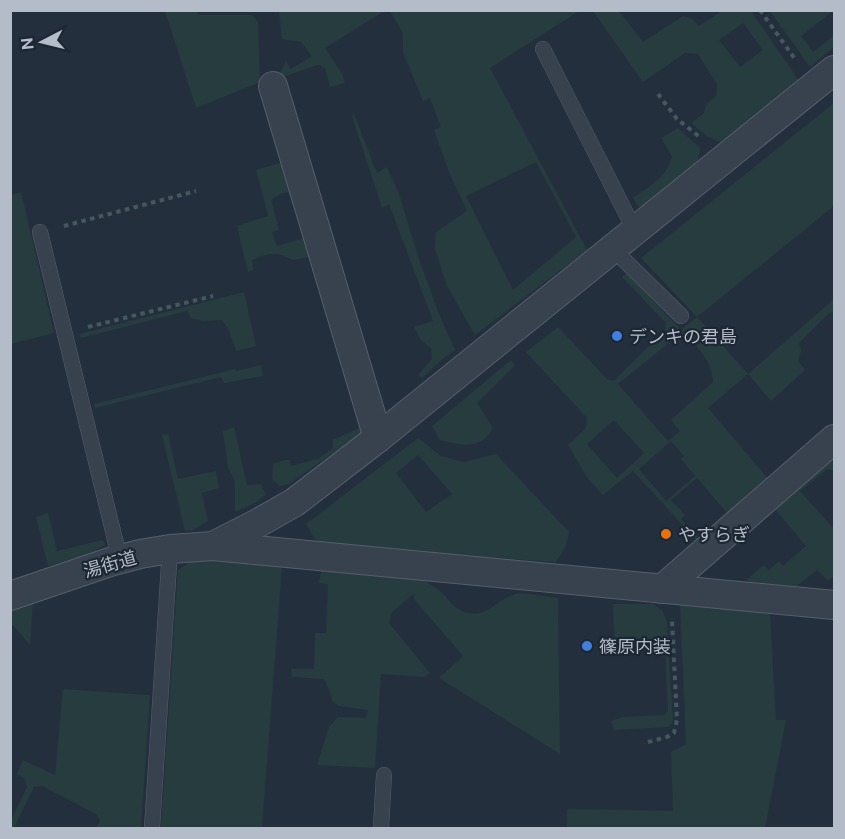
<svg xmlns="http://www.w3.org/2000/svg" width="845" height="839" font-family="'Public Sans','Noto Sans JP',sans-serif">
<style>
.green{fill:#263c3f;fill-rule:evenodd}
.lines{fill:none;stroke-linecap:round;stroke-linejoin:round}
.service-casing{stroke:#565f6c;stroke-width:16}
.minor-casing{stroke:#565f6c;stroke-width:30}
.path{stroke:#44595c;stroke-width:4;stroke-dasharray:4.5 4.5;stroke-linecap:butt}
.service{stroke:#38414e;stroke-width:15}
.minor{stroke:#38414e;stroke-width:28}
.shop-dot{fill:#3f7fe0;stroke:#1d2633;stroke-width:2}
.food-dot{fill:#e8710a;stroke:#1d2633;stroke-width:2}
.labels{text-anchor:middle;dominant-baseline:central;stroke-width:4.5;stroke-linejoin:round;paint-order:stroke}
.poi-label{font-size:18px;fill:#b4bcc9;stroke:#1d2633;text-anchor:start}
.street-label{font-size:18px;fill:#b4bcc9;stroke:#1d2633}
</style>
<rect width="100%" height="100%" fill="#242f3e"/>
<g class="green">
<polygon points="165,11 196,11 199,15 252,15 258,22 260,82 196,108"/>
<polygon points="279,11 384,11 325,48 342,74 345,83 330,87 325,68 318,65 285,76 287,89 282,91 279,74 286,62 291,69 312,56 301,42 282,39"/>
<path d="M390 11H579L490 68 587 250 475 335 447 286 435 249 436 232 467 211 449 172 434 130 441 127 430 98 423 101 403 52V33ZM536 162 576 237 513 290 466 196Z"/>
<path d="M593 11H619L643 42 683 16 692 19 699 26 722 11H751L800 82 723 143 708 137 691 123 704 113 707 103 716 96 717 85 698 54 685 53 643 82ZM743 23 763 50 740 67 719 40Z"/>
<polygon points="770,11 833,11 801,36 813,52 833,36 834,39 834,47 810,67"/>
<path d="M834 103V206L697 317 748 374 834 299V312L829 313 799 343 801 351 798 361 805 370 771 401 748 374 708 408 770 481 699 543 633 471 603 495 588 479 568 445 586 428 587 418 526 352 558 327 607 379 614 381 666 329 665 322 622 277 627 273 681 330 697 317 641 258ZM688 336C701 352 712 362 713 382L671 420 680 431 668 441 618 384 676 337ZM614 420 644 453 617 478 587 444ZM671 441 684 456 681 459 695 476 666 501 639 469ZM697 478 727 513 698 538 681 519 685 515 671 500Z"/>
<polygon points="354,114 377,173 387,167 399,194 420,262 439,314 455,350 446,356 422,378 418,375 432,359 431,348 421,340 414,327 433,321 389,204 382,208 352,116"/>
<path d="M678 128 700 148 698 161 640 209 633 198C651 185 665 179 672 157L661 138Z"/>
<path d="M283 162 292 191 280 194 271 200 279 230 272 232 277 246 305 238 310 257 293 260C276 251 269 253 252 260L253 270 248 272 237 226 268 216 256 170Z"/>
<polygon points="21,192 54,333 11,344 11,195"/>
<polygon points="244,292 256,346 236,351 229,330 222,320 203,321 191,318 187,311 81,338 79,334"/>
<path d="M511 360 515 365 477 403 493 428C480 451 461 445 440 440L432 426Z"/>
<polygon points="261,365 263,376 224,383 221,377 95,408 94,404 235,369 236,371"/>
<polygon points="364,426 365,430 289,484 280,486 272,479 273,464 285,460 290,460 291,466 318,459 333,448 332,440"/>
<polygon points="234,427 247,485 261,484 266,495 257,502 235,512 235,481 228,468 223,431"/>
<polygon points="168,434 178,479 216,471 219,488 202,493 208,521 193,530 185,531 162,435"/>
<path d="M418 438 441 456 464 462 496 454 569 532 566 546 556 562 319 546 306 524ZM418 455 452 494 426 512 396 473Z"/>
<polygon points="834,453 834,471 827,469 800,491 834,529 834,576 828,581 817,570 794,588 752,583 746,580 764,565 769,570 779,561 783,566 806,546 773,507"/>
<polygon points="48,513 57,551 103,540 105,545 90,554 48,566 36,517"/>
<polygon points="210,560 282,567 262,828 161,828 178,570 191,561"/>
<path d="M321 571 420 580C427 582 434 586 440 591 450 600 453 610 469 613 489 617 498 598 516 594 525 592 547 597 558 598L560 754 439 678 463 656 413 598 415 593 392 612 389 623 430 673 424 677 381 674 375 768 317 765 329 727 338 717 366 718 368 710 339 706 332 701 331 695 324 679 292 677 291 669H314L315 633H326L328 584 319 583Z"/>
<polygon points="33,601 30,645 11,623 10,612"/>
<polygon points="613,604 654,604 663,612 667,623 673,722 668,727 614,730 611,721 622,717 665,715 668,711 665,652 657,647 615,651"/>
<polygon points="680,605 770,613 776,720 786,720 765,828 567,828 567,809 673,811 671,752 686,744"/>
<polygon points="63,689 150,695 141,828 96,828 100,820 96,814 42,786 34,787 14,828 11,828 11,820 27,787 24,778 17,774 23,760 55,775"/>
</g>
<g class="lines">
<defs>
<g id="service">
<polyline points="543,49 635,231"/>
<polyline points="40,232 120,560"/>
<polyline points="613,249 681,316"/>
<polyline points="152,828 170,549"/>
<polyline points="381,828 384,775"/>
</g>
<g id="minor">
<polyline points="273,86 378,438"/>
<polyline points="213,546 258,523 295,502 378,438 834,70"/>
<polyline points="662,589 834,439"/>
<polyline points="10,596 110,562 140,554 170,549 213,546 834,605"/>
</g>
</defs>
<use href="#service" class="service-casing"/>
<use href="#minor" class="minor-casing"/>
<g class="path">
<polyline points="760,10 795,59"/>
<polyline points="658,94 677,119 701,138"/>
<polyline points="64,226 196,191"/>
<polyline points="88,327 213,296"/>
<polyline points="648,742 667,737 674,733 677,720 672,621"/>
</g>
<use href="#service" class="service"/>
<use href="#minor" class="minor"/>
</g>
<g class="shop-dot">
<circle cx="617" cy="336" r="6"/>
<circle cx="587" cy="646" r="6"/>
</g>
<circle class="food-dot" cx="666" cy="534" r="6"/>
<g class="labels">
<g class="poi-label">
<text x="629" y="336">デンキの君島</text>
<text x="678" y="534">やすらぎ</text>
<text x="599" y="646">篠原内装</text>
</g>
<g class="street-label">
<text transform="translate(110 564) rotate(-16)">湯街道</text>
</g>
</g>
<rect width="845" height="839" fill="none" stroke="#b4bcc9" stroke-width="24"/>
<g transform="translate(42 42) rotate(263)" stroke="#1d2633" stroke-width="4.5" paint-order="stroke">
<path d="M0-4.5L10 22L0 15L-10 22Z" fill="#b4bcc9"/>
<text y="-9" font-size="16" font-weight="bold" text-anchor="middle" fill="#b4bcc9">N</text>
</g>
</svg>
